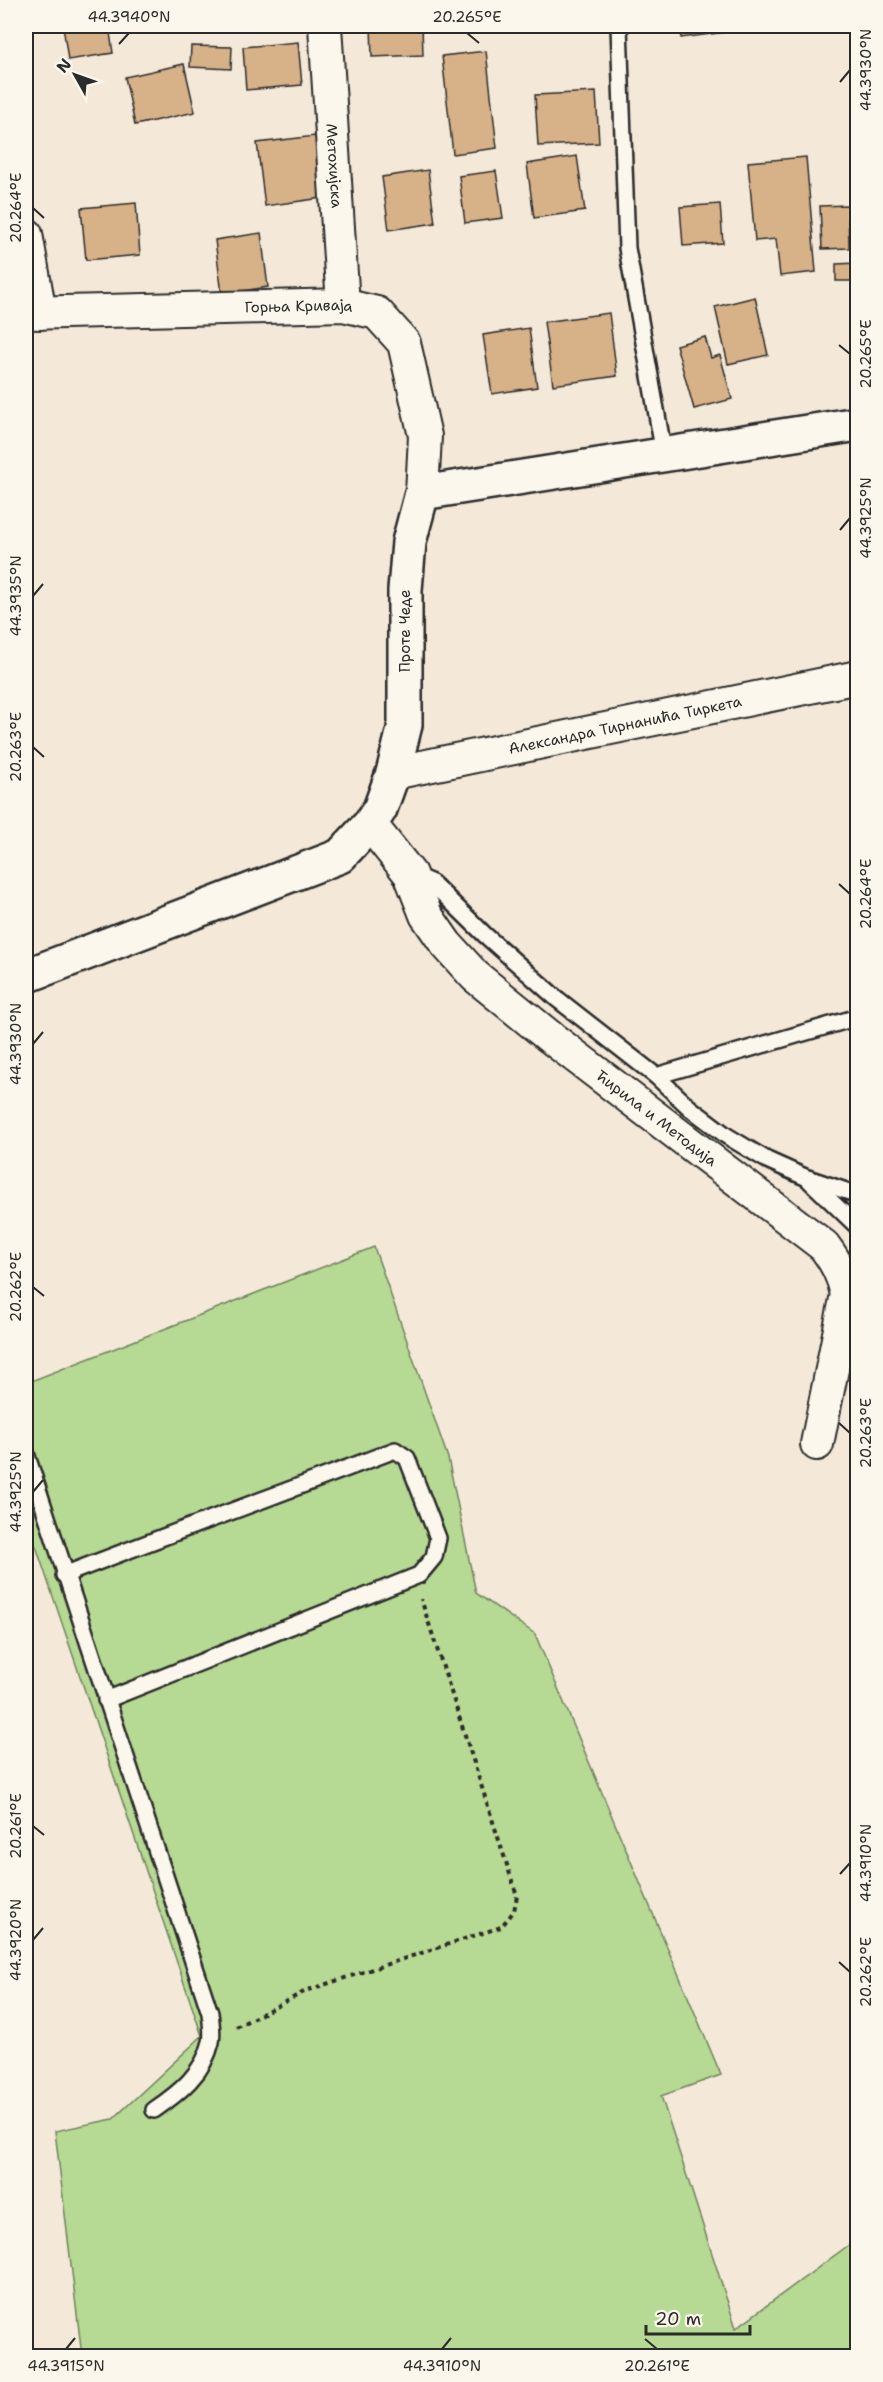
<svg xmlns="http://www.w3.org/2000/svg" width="883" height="2382" font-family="'Shantell Sans',sans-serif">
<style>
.green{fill:#b6d993;stroke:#70825f;stroke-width:1.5}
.building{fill:#d7b188;stroke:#2b2b2b;stroke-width:1.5}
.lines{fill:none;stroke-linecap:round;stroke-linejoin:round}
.service-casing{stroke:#2b2b2b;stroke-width:20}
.minor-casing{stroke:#2b2b2b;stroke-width:36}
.tertiary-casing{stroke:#2b2b2b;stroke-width:38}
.path{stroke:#2b2b2b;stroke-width:4;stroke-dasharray:4.5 4.5;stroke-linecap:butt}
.service{stroke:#fbf7ec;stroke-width:15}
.minor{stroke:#fbf7ec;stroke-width:32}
.tertiary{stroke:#fbf7ec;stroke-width:33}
.ticks{fill:none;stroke:#2b2b2b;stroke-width:2}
.labels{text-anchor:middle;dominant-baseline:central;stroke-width:4.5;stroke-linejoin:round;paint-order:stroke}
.street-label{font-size:15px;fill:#2b2b2b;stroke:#fbf7ec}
.neatline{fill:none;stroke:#2b2b2b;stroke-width:2}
.ticks-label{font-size:15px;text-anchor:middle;fill:#2b2b2b}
</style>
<rect width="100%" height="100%" fill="#f4e9d8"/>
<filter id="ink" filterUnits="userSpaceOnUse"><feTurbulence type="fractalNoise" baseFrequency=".0167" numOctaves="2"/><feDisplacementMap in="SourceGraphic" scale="12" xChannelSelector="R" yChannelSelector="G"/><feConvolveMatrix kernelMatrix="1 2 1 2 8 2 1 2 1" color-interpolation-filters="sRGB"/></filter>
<g filter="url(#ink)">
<polygon class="green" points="374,1247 448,1458 476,1593 535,1634 721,2075 661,2096 736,2328 857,2239 857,2356 82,2356 55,2131 113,2119 202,2036 26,1517 26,1383"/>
<g class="building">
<polygon points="63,26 109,26 113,53 68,60"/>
<polygon points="371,26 422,26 423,55 372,57"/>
<polygon points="680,26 772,26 681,38"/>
<polygon points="298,42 302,85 246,90 243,47"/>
<polygon points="191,46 232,47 231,69 190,67"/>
<polygon points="486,51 497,148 453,154 442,56"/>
<polygon points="184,64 195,112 135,125 125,77"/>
<polygon points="596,92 599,143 538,146 535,95"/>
<polygon points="315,136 322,198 265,206 257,143"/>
<polygon points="577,156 585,211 534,218 527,164"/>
<polygon points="806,157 816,272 780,276 776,239 755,241 748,162"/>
<polygon points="428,170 435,223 389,230 382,177"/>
<polygon points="496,171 503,218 465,223 459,176"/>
<polygon points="136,203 140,255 86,260 81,208"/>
<polygon points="720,204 723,243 683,246 680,207"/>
<polygon points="848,205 849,248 822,249 820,206"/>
<polygon points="261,233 268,287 222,294 215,240"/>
<polygon points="858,263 858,281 836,281 836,264"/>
<polygon points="755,297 768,355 728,364 715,307"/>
<polygon points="609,313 617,376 553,385 544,322"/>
<polygon points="529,328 537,387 492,394 483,335"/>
<polygon points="705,337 711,358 720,355 732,399 694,409 676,345"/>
</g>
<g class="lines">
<defs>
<g id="service">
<polyline points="619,26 627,248 664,454"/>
<polyline points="413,875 432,883 485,935 556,998 656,1076 690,1108 727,1136 767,1160 805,1177 858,1195"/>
<polyline points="656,1076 858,1017"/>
<polyline points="810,1181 858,1227"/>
<path d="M26 1453 210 2013C211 2022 213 2034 211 2042 204 2073 179 2093 154 2110"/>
<path d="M64 1575C174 1532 285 1492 395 1450L407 1458 438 1538 434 1557 419 1575 106 1700"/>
</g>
<g id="minor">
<path id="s1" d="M325 26 343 305"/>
<polyline points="26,234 40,313"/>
<path id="s2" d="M26 313 343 305 377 313 404 343 425 436 422 493"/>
<path id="s3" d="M393 773 858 677"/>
<path id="s4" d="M370 824 410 874 426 915 446 944 475 976 550 1037 824 1246C836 1262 843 1275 847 1294L817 1444"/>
</g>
<g id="tertiary">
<path id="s5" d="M26 976 340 856 370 824 380 809 393 773 405 725V590L409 542 422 493 858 424"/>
</g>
</defs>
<use href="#service" class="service-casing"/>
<use href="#minor" class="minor-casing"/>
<use href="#tertiary" class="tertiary-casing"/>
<polyline class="path" points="236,2027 308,1990 501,1927 514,1911 517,1896 421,1599"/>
<use href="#service" class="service"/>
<use href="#minor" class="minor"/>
<use href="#tertiary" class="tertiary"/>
</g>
</g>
<path class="ticks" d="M467 33 479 43M119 44 129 33M840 82 850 70M33 208 44 218M839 345 850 354M840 530 850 518M33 596 43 584M33 747 44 757M839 884 850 894M33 1044 43 1032M33 1287 44 1296M839 1423 850 1433M33 1492 43 1480M33 1826 44 1835M840 1874 850 1863M33 1940 43 1928M839 1962 850 1972M645 2339 657 2349M66 2349 75 2338M442 2349 451 2338"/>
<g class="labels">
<g class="street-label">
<text stroke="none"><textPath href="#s1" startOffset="140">Метохијска</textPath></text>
<text stroke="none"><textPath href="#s2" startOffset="273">Горња Криваја</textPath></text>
<text stroke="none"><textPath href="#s5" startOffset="580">Проте Чеде</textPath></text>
<text stroke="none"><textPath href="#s3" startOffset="237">Александра Тирнанића Тиркета</textPath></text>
<text stroke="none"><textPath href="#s4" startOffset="417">Ћирила и Методија</textPath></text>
</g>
</g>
<rect width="883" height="2382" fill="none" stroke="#fbf7ec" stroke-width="66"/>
<g transform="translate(75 75) rotate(310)" stroke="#fbf7ec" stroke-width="4.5" paint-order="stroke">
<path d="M0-4.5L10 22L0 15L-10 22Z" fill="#2b2b2b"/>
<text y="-9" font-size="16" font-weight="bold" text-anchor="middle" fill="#2b2b2b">N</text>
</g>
<path d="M646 2325v9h104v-9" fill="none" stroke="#2b2b2b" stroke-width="3"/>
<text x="655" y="2325" font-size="18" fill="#2b2b2b" stroke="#fbf7ec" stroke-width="4.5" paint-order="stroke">20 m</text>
<rect x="33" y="33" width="817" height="2316" class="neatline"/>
<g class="ticks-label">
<text x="129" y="22">44.3940°N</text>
<text x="467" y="22">20.265°E</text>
<text transform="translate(866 70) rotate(-90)" y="5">44.3930°N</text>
<text transform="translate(16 208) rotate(-90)" y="5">20.264°E</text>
<text transform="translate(866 354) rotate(-90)" y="5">20.265°E</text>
<text transform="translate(866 518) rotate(-90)" y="5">44.3925°N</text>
<text transform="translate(16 596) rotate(-90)" y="5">44.3935°N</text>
<text transform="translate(16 747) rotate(-90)" y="5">20.263°E</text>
<text transform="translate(866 894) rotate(-90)" y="5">20.264°E</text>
<text transform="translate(16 1044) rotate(-90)" y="5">44.3930°N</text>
<text transform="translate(16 1287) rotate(-90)" y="5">20.262°E</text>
<text transform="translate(866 1433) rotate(-90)" y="5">20.263°E</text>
<text transform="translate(16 1492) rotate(-90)" y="5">44.3925°N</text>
<text transform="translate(16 1826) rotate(-90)" y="5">20.261°E</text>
<text transform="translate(866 1863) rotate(-90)" y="5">44.3910°N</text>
<text transform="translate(16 1940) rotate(-90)" y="5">44.3920°N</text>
<text transform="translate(866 1972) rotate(-90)" y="5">20.262°E</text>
<text x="66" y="2371">44.3915°N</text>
<text x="442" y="2371">44.3910°N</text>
<text x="657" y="2371">20.261°E</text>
</g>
</svg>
